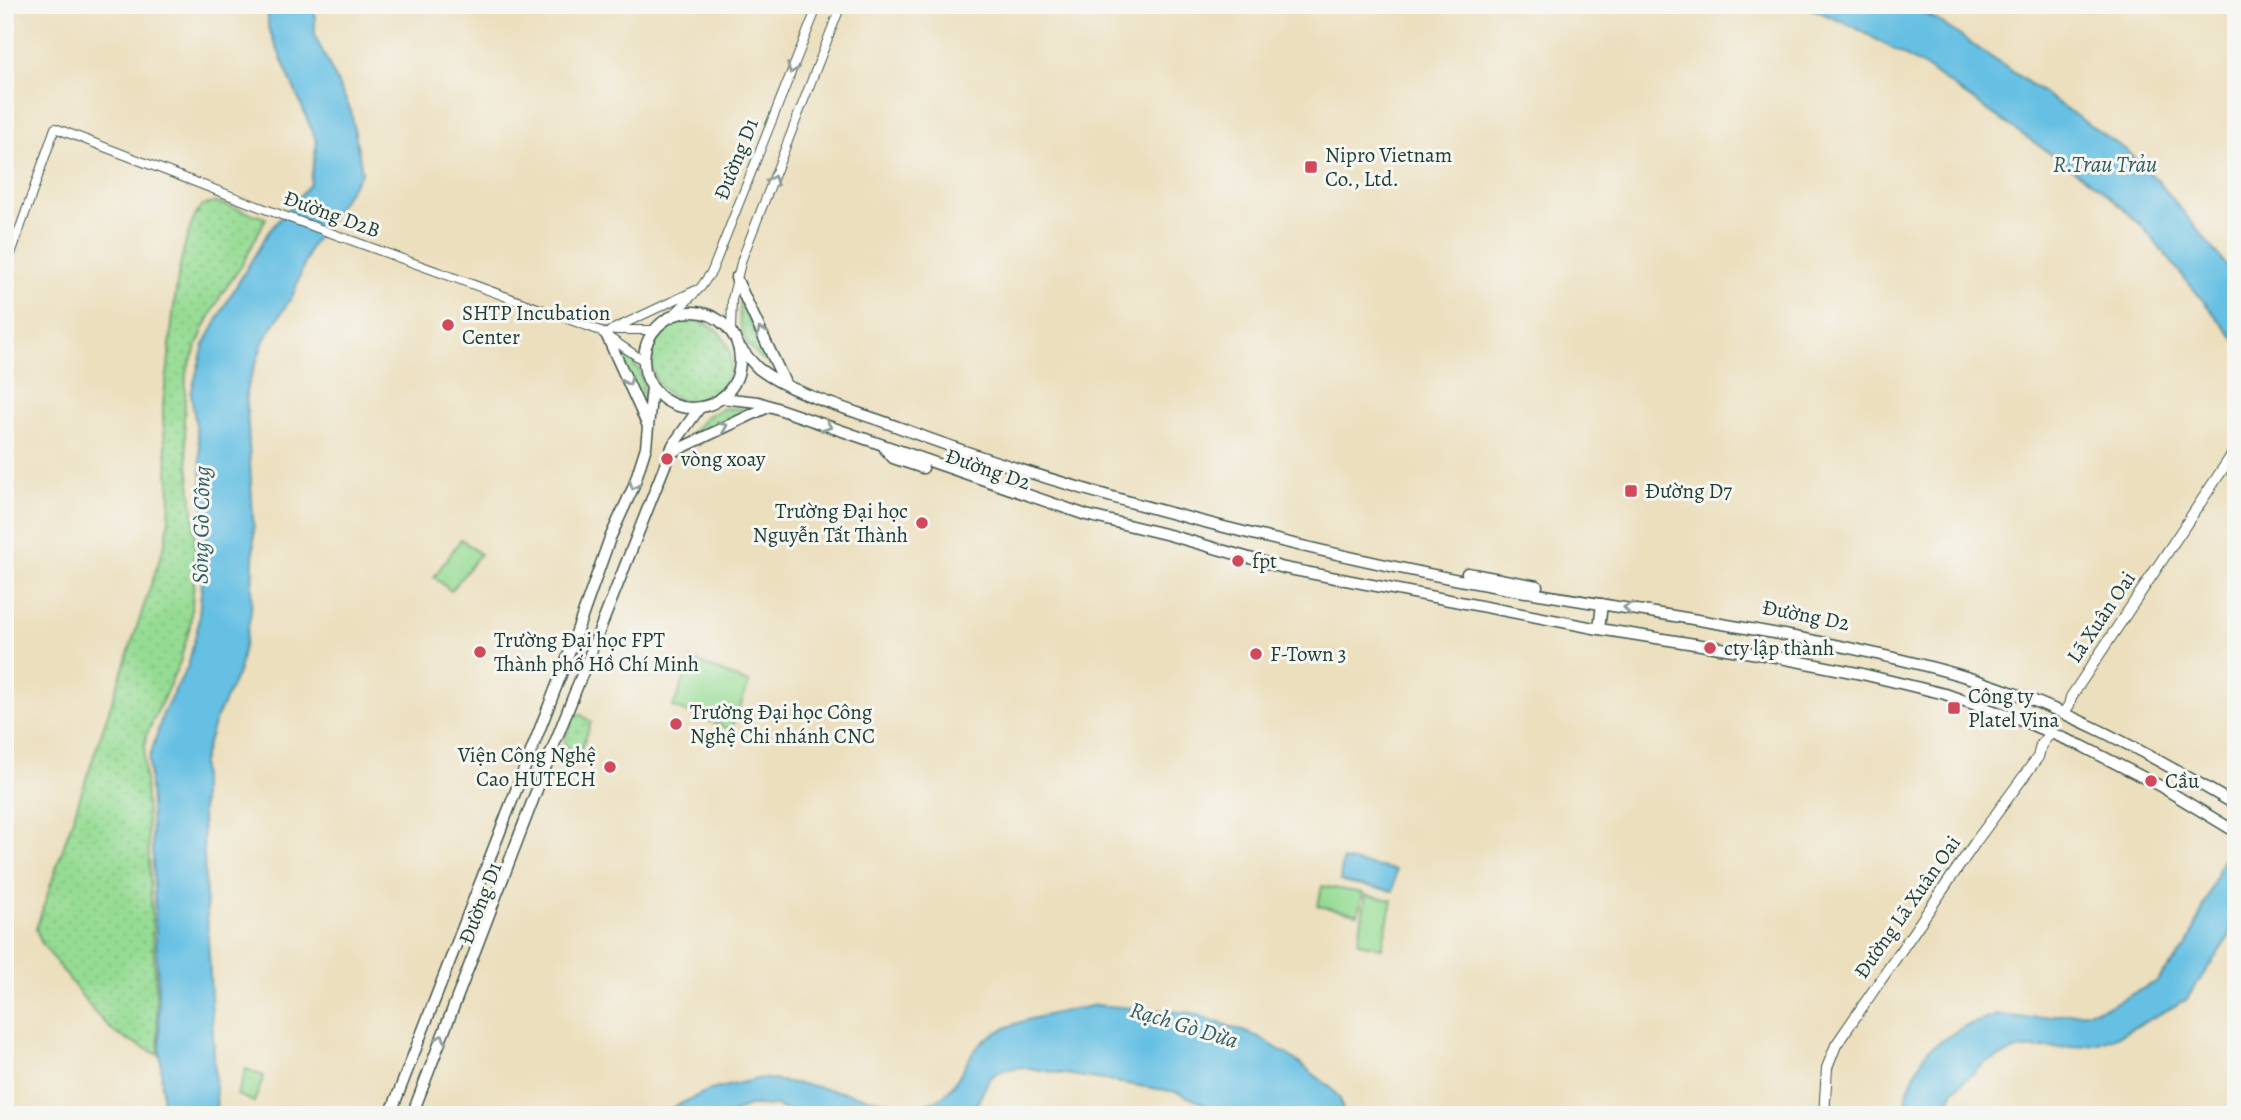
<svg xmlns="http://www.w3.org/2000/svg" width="2241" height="1120" viewBox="0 0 2241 1120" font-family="Alegreya,serif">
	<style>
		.grass { fill: url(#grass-dots); stroke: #5a8c64; stroke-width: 2 }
		.garden { fill: #95db93; stroke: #5a8c64; stroke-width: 2 }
		.water { fill: #66c0e3; stroke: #427e8c; stroke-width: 2 }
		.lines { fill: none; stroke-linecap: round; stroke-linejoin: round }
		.tertiary-casing { stroke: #3e5549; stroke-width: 10 }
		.secondary-casing { stroke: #3e5549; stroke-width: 12 }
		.primary-casing { stroke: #3e5549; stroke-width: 13 }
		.tertiary { stroke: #fff; stroke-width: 8 }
		.secondary { stroke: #fff; stroke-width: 10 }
		.primary { stroke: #fff; stroke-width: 10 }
		.oneway { stroke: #8f9e9a }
		.poi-dot { fill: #d1495b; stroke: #f6f6f2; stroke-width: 2.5 }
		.labels { text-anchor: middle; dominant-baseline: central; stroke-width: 6; stroke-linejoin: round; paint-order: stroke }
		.poi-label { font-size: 21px; fill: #1f3d34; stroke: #f6f6f2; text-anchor: start }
		.street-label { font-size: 21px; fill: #1f3d34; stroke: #f6f6f2 }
		.water-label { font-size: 23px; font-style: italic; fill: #315e60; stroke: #f6f6f2 }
	</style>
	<defs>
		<pattern id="grass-dots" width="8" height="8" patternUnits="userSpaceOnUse" patternTransform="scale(1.75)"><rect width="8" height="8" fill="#95db93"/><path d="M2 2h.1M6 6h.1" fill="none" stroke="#80bd7f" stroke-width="1.8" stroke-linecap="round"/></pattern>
	</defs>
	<rect width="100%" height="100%" fill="#f6f6f2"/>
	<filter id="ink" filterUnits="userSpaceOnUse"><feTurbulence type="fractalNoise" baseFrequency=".0143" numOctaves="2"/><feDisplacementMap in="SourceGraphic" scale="14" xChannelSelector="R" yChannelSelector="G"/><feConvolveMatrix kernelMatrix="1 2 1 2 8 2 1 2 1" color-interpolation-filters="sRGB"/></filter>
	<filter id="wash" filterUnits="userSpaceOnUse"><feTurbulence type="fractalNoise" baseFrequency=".00686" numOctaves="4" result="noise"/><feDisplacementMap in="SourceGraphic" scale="28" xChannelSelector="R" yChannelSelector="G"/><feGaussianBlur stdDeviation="1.57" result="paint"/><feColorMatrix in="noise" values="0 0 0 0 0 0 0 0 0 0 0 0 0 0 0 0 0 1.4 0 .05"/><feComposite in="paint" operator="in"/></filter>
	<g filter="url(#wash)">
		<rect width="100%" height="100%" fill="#ecdfbe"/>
		<path class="grass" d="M216 202 266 218 242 265 221 295 204 328 186 373 184 422 195 532V569L190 626 180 662 146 736 144 759 159 1055 116 1034 95 1013 41 942 36 929 165 543C176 495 165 463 163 416 162 400 166 383 168 368 172 323 177 242 201 206Z
			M740 299 768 363C743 348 737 327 740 299Z
			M651 361a40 40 0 1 1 80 0a40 40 0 1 1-80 0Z
			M614 344C638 359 647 378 643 407Z
			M725 408 753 409 687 438 708 415Z
			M580 714 591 722 581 750 578 752 568 748 564 742 573 717Z"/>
		<path class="garden" d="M461 539 480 554 451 591 434 577Z
			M692 660 749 683 731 730 673 707Z
			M1322 886 1363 893 1358 914 1318 906Z
			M1366 895 1392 900 1382 948 1358 943Z
			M246 1069 264 1076 254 1102 237 1095Z"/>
		<path class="water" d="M268 5H315V36L351 111 362 172 311 246 293 295 264 340 246 391 254 536 251 612 239 671 214 723 202 762V817L217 1115H163L149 760 164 711 188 666 198 626 206 541 200 451 191 394 204 345 228 300 269 231 310 184 317 142 268 27Z
			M1803 5H1912L1943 24 2126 150 2159 182 2236 277V341L2142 226 2100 188 1925 67 1854 27Z
			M2236 841V910L2229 937 2186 1000 2120 1035 2098 1043 2074 1047 2020 1049 1984 1063 1954 1090 1943 1115H1891L1905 1107 1907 1092 1919 1065 1929 1049 1965 1026 1997 1015 2029 1018 2086 1012 2109 1006 2156 982 2188 945 2227 849Z
			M1343 860 1396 870 1393 891 1340 881Z
			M1096 1005 1192 1013 1259 1037 1294 1059 1330 1087 1340 1099 1344 1115H1228L1177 1092 1022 1067C977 1071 992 1088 969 1115H799L775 1106H748L728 1115H657L707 1091 761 1078 813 1086 906 1106C965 1107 954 1058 992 1035 1022 1017 1063 1012 1096 1005Z"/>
	</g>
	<g filter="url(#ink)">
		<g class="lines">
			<defs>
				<path id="tertiary" d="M5 271 55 128 265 209 598 330 644 361
					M672 316 701 287 712 271 818 5
					M611 330 696 290
					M615 330H654
					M731 330 732 299 742 259 841 5"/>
				<path id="secondary" d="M2063 714 2069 705 2071 697 2236 449
					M1824 1115 1827 1068 1836 1045 1977 840 2038 757 2041 745 2050 733"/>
				<path id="primary" d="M736 278 786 385
					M644 360a48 48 0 1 1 96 0a48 48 0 1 1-96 0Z
					M606 334 648 426
					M738 345C745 353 751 362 759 369 793 395 856 411 898 427 1004 468 1114 499 1224 527 1316 550 1410 572 1503 588 1654 614 1808 633 1956 674 2055 702 2148 753 2236 805
					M721 398 758 402 770 406 1086 515 1169 535 1284 568 1599 629 1771 656 1862 674 1945 694 2025 722 2082 746 2160 786 2236 832
					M885 449 893 458 923 468
					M677 450 770 406
					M1467 573 1537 586
					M1599 629 1602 604
					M390 1115 567 659 610 538 633 488 646 447 652 387
					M412 1115 554 745 673 445 700 407"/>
			</defs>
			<use href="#tertiary" class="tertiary-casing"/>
			<use href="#secondary" class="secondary-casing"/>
			<use href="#primary" class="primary-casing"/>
			<use href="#tertiary" class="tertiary"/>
			<use href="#secondary" class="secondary"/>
			<use href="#primary" class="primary"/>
		</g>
		<defs><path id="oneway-chevron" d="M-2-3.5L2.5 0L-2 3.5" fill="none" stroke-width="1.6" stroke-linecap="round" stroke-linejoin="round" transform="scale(1.75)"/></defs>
		<g class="oneway">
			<use href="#oneway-chevron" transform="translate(792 69) rotate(112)"/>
			<use href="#oneway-chevron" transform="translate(773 180) rotate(-69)"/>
			<use href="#oneway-chevron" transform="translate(761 332) rotate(-115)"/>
			<use href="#oneway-chevron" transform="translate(628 381) rotate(66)"/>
			<use href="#oneway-chevron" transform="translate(827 426) rotate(20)"/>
			<use href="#oneway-chevron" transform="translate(723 427) rotate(-24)"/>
			<use href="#oneway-chevron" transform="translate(634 485) rotate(110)"/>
			<use href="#oneway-chevron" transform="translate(1628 608) rotate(-171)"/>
			<use href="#oneway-chevron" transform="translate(441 1039) rotate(-69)"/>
		</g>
	</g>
	<g class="poi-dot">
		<rect x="1304" y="160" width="14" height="14" rx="3.5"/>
		<circle cx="448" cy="325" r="7"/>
		<circle cx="667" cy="459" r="7"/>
		<rect x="1624" y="484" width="14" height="14" rx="3.5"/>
		<circle cx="922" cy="523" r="7"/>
		<circle cx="1238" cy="561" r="7"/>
		<circle cx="1710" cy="648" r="7"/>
		<circle cx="480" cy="652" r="7"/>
		<circle cx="1256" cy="654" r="7"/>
		<rect x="1947" y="701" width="14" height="14" rx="3.5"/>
		<circle cx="676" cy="724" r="7"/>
		<circle cx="610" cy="767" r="7"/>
		<circle cx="2151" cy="781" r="7"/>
	</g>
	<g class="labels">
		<g class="poi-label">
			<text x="1325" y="155">Nipro Vietnam<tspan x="1325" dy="24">Co., Ltd.</tspan></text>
			<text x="462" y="313">SHTP Incubation<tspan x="462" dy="24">Center</tspan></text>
			<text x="681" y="459">vòng xoay</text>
			<text x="1645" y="491">Đường D7</text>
			<text x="908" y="511" text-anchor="end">Trường Đại học<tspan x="908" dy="24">Nguyễn Tất Thành</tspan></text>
			<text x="1252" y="561">fpt</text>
			<text x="494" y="640">Trường Đại học FPT<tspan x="494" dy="24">Thành phố Hồ Chí Minh</tspan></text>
			<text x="1724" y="648">cty lập thành</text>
			<text x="1270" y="654">F-Town 3</text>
			<text x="1968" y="696">Công ty<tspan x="1968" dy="24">Platel Vina</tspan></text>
			<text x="690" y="712">Trường Đại học Công<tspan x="690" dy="24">Nghệ Chi nhánh CNC</tspan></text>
			<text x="596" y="755" text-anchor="end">Viện Công Nghệ<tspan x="596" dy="24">Cao HUTECH</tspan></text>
			<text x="2165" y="781">Cầu</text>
		</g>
		<g class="street-label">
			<text transform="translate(736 159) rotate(-68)">Đường D1</text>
			<text transform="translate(332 214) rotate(20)">Đường D2B</text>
			<text transform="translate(988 469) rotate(19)">Đường D2</text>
			<text transform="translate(1806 615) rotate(11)">Đường D2</text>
			<text transform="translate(2101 617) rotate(-56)">Lã Xuân Oai</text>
			<text transform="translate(480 903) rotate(-69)">Đường D1</text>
			<text transform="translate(1907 907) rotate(-55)">Đường Lã Xuân Oai</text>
		</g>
		<g class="water-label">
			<text x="2105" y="164">R.Trau Trảu</text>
			<text transform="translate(201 525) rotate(-89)">Sông Gò Công</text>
			<text transform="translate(1184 1025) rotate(17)">Rạch Gò Dừa</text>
		</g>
	</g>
	<rect width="2241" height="1120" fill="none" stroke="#f6f6f2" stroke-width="28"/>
</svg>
